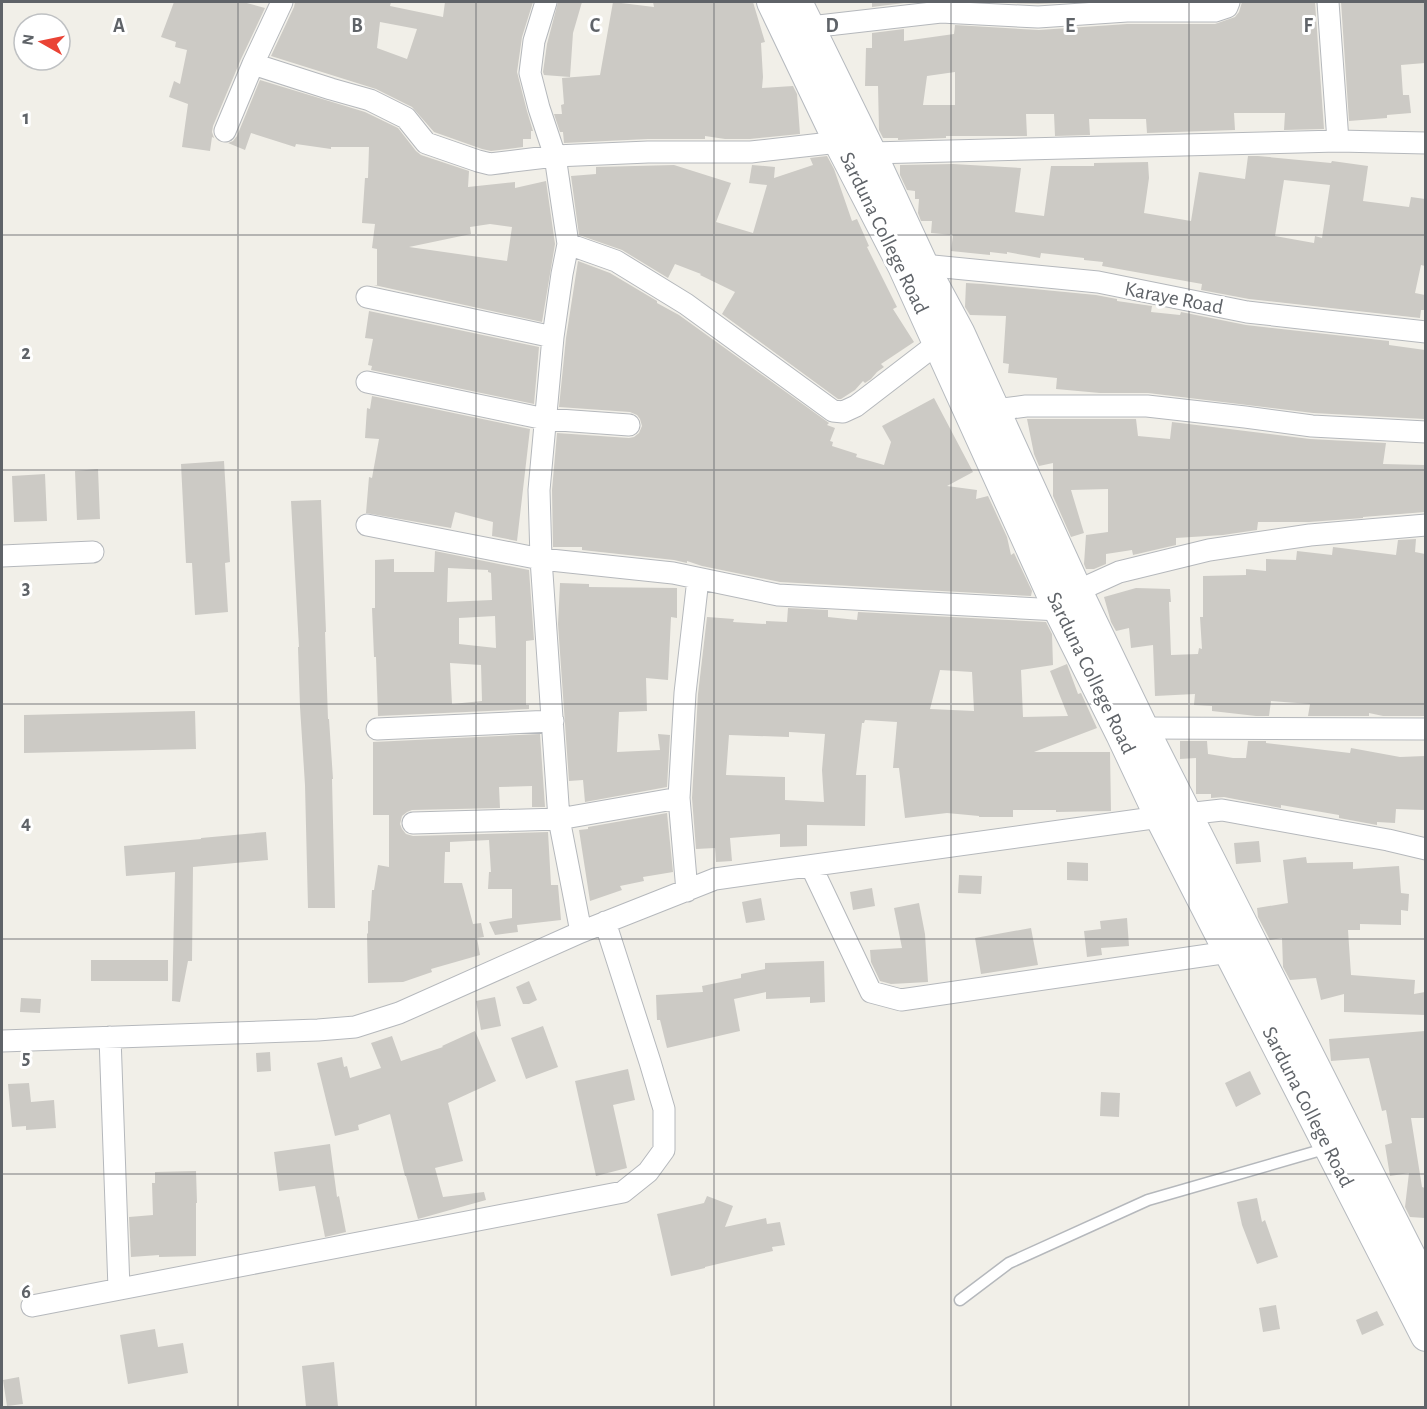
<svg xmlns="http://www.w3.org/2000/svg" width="1427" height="1409" viewBox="0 0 1427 1409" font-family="'Alegreya Sans',sans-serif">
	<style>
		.building { fill: #cccac5; fill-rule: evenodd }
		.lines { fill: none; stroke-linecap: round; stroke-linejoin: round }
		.lane-casing { stroke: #b5b8bc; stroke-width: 13 }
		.street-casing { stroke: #b5b8bc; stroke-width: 23 }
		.secondary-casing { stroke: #b6babf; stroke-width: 32 }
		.lane { stroke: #fff; stroke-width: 10 }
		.street { stroke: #fff; stroke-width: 21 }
		.secondary { stroke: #fff; stroke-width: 30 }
		.grid { fill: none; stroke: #5f6368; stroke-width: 1.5; stroke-opacity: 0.55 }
		.labels { text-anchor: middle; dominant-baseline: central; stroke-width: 6; stroke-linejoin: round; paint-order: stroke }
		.street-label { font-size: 21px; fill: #5f6368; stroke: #fff }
		.grid-label { font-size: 20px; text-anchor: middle; font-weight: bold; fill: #5f6368; stroke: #fff; stroke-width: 6; stroke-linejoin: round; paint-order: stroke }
	</style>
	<rect width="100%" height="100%" fill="#f1efe8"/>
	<path class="building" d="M174 2H243L265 8 241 59 213 126 212 132 214 138 212 137 210 151 182 147 188 104 169 97 174 81 180 84 187 50 175 47 176 42 161 37Z
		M295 2H391L390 6 443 17 445 2H533L522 37 517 72 527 111 533 131H531V139H523V147L491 151 482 149 434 132 412 107 376 89 271 56 294 7ZM380 22 417 29 407 59 377 48Z
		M558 2H582L573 33 570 77 544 75 543 72 547 44Z
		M613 2 654 7 653 2H753L765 42 761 43 763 77 762 88 793 86 797 94 800 134 750 139H725L705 136V139H648L564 143 563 132H560L554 114H562L561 105 564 104 562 78 600 75Z
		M872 2H904V3L872 7Z
		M985 2H1078L1038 4Z
		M1242 2H1315L1324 129 1284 130 1285 113H1234L1235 130 1147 133 1146 119H1089L1090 135 1055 136 1054 114H1026L1027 136H946V138L898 140V138H883L879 130 878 86H865L866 48H872V33L904 29V41L954 34 955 25 1039 30 1127 24H1215L1235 17 1239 12ZM955 72V105H923L927 76Z
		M1341 2H1425V63L1401 65 1403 95H1409L1411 113 1387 115V118L1349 121Z
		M260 80 365 112 398 128 416 151 421 155 469 171 468 187 515 182V188L546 181 555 244 542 322 374 285H377V249L372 248 375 224 362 223 365 178H368L369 147H331V149L296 144 295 147 251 133 245 150 228 143 233 141 237 136ZM490 224 512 227 507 261 409 247 471 234 470 227Z
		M827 156 834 169 852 221 857 219 869 246 867 247 897 307 893 309 914 342 881 364 884 367 877 372 871 379 865 383 863 381 855 390 841 399H838L722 314 735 292 700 275 701 274 675 264 668 278 622 250 579 235 571 176 596 174V167L674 165 731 183 716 222 753 233 767 185 749 183 752 165 775 167 774 178 813 165 810 158Z
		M1248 156H1258L1331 163 1332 161 1368 166 1363 201 1409 207 1411 197 1425 199V266L1421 265 1415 293 1425 295V310H1421L1420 318 1249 299 1201 290 1202 284 1102 266 1103 262 1084 260V258L1041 253 1040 258 1007 252V254L990 252V255L951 251 953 235 931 233 932 221H921L918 213 919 199H915V191L907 190 900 175V165L953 164 1021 168 1015 212 1044 216 1051 166H1094V163L1148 162 1149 178 1144 213 1191 221 1199 172 1245 179ZM1284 180 1330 185 1322 238 1315 236 1314 243 1275 236Z
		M578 261 610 273 657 301V303L679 315 829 423 827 425 835 428 830 441 833 442 832 446 857 454 856 457 884 465 891 442 882 426 934 398 973 472 947 486 977 490 976 499 988 496 1007 537 1011 555 1014 553 1032 591 1031 596 780 582 702 566 687 561V563L674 560 582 550V547H553L552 490 557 433 629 438 634 437 639 433 642 426 640 419 637 415 630 412 559 407 566 338Z
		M966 283 983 284 1096 295 1117 299V301L1152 306 1151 312 1180 315 1181 312 1246 325 1389 341V345L1425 350V419L1313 413 1148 393H1100L1056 389 1057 378 1008 373 1009 364 1003 363 1006 316 970 315 965 307Z
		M369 311 539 347 534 404 371 370 372 366 368 365 373 339 365 338Z
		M372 396 530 429 517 541 492 536 493 522 455 512 451 528 366 513 369 477 372 478 379 439 365 438 367 408 370 409Z
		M1027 419H1136L1138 436 1170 439 1172 422 1310 439 1386 443 1383 464 1425 465V512L1363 517V518L1309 522H1258L1257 530 1223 535 1176 538V545L1133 555 1132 550 1106 554V564L1094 569H1086L1084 564 1086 535 1108 532V489L1071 490 1084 533 1071 537 1053 496V463L1039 466 1034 454Z
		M224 461 230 562 225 563 228 612 195 615 192 563H186L181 464Z
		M98 469 100 519 77 520 75 471Z
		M45 474 47 521 14 522 12 476Z
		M321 500 326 632H325L328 719H329L333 779H332L335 908H308L305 785 300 707 298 647H299L291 501Z
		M1416 539 1415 552 1425 554V716H1383L1369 713V716H1308L1310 704 1271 701 1269 716H1256L1212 711V706L1194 705 1195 694 1155 696 1153 645 1131 648 1129 628 1116 631 1111 622 1104 597 1136 588 1170 589 1171 602H1169L1171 655 1198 654 1199 648 1202 649 1200 617H1203V576L1246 575V569L1266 571V559L1296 560 1297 551 1332 555 1333 547 1396 555 1398 540Z
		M435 551 529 570 534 640 526 641V705H529V709L378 716 376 657H374L372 608H375V560L394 559V572H434ZM448 568 488 570V572L491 573 492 600 447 602ZM495 616 496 648 459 644V618ZM450 663 481 665 482 701 452 704Z
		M560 583 589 584V587L677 588V618L671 617 668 680 646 678 647 711 619 712 617 752 660 750 658 734 670 735 667 787 585 802 583 780 569 781 558 624Z
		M788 608 828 610V617L857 620 858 612 1046 622 1052 634 1053 665 1021 670 1023 717 1068 716 1050 671 1067 664 1078 694 1081 693 1097 728 1034 752H1110L1111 811 1056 812V810H1013V817H979V816L947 813 905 818 899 768H893L897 722 865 720 864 723H862L856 775H866L865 826 807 825V846L780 847V834L730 838 732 861 716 862 715 848 696 849 692 798 698 694 707 617 734 619 733 622 766 624V621L787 622ZM940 670 972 672 974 711 930 709ZM789 732 825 734 822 770 824 802 785 800V777L726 775 729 735 789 737Z
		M195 711 196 749 24 753V715Z
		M540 734 545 807H532V786L499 787 500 808 412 810 407 812 402 816 400 824 402 829 406 834 413 836 548 832 551 885H558L561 920 517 925 518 932 495 935 489 922 512 918V889H488L489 872H491L489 840 450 842V852H445L444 883H462L473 924 481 923 484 937 477 938 480 955 431 969 432 972 403 982 368 983 367 934 368 933V921H370L372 890H374L378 865 389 867V815H373V742Z
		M1180 741H1207L1208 754 1233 758H1246L1248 741H1266V743L1350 753 1351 748 1400 757 1425 756V810L1396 809 1395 823 1377 822V825L1339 818V815L1281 805V808L1224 797 1211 798V794H1196V758L1180 759Z
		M667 813 673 872 643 877 644 881 620 886 622 890 590 901 579 830 588 829V827Z
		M266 832 268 860 193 867 192 961H188L180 1002 172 1001 175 872 126 876 124 846 201 839V838Z
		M1259 841 1261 862 1236 864 1234 843Z
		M1306 857 1307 863 1353 862V869L1399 866 1401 893 1409 894 1408 911 1401 910V925L1360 924V930H1348L1351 975 1415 980 1414 994 1425 992V1015L1344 1012V994L1321 1000 1316 978 1290 980 1283 967 1282 938 1270 940 1258 917 1257 908 1288 903 1283 860Z
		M1067 862 1088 863V881L1067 880Z
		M959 875 982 876 981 894 958 893Z
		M872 888 875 906 853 910 850 892Z
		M761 898 765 920 746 923 742 902Z
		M919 903 925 934 928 982 891 984 880 981 871 962 870 950 902 948 894 908Z
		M1127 918 1129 946 1101 948 1102 955 1087 957 1084 931 1101 929 1100 921Z
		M1031 928 1038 965 981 974 975 938Z
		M91 960H168V981H91Z
		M824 961 825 1002 810 1003V997L766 999V992L734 999 740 1031 667 1048 660 1020H657L656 995 703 992 702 986 741 978V974L765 969V963Z
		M529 981 537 1000 529 1004H523L516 987Z
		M495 997 501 1026 481 1030 476 1001Z
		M21 998 41 999 40 1013 20 1012Z
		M543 1026 558 1067 526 1079 511 1038Z
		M475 1031 496 1081 448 1103 463 1161 435 1168 443 1197 484 1192 486 1200 418 1219 406 1176H405L390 1114 358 1125 359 1130 335 1136 317 1063 342 1057 344 1067 347 1066 350 1078 381 1068 371 1043 392 1036 401 1061 443 1047 442 1046Z
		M1425 1031V1118H1411L1422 1187 1425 1188V1218L1410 1217 1405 1207 1409 1173 1390 1176 1385 1145 1392 1143 1386 1110 1382 1111 1369 1058 1331 1061 1329 1039Z
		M270 1052 271 1071 257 1072 256 1053Z
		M628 1069 635 1100 613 1105 627 1168 596 1176 575 1081Z
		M1250 1071 1261 1094 1236 1107 1225 1083Z
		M29 1083 31 1102 54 1100 56 1128 26 1130V1126L12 1127 8 1084Z
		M1101 1092 1120 1093 1119 1117 1100 1116Z
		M330 1144 337 1197 339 1196 346 1232 325 1237 315 1186 279 1191 274 1152Z
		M196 1171 197 1203H196V1256L159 1257V1255L131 1257 129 1217 153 1215 152 1183H155V1172Z
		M707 1196 733 1206 725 1227 766 1218 767 1224 780 1222 785 1245 772 1247 773 1251 705 1267V1268L671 1276 657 1214 704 1203Z
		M1257 1198 1262 1222 1265 1220 1278 1257 1257 1264 1242 1225 1237 1202Z
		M1276 1305 1280 1329 1263 1332 1259 1308Z
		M1377 1311 1384 1325 1362 1335 1356 1320Z
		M155 1329 158 1347 183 1343 188 1373 128 1384 120 1335Z
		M334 1362 338 1407H306L302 1366Z
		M19 1377 23 1404 7 1406 3 1380Z"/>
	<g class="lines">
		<defs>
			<path id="lane" d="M960 1300 1009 1263 1148 1200 1328 1148"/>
			<path id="street" d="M546 2 534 41 530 73 539 108 555 156 568 244 562 274 553 337 539 490 541 559 559 819 581 932
				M1328 2 1338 141
				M810 27 941 12 1038 17 1127 11H1215L1227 7 1229 2
				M253 64 331 89 370 100 406 118 426 143 478 161 490 164 555 156 648 152H751L839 142
				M225 131 253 64 282 2
				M871 153 1338 141 1426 143
				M568 244 616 261 686 304 833 411 843 412 856 406 938 343
				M912 265H923L1098 282 1247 312 1426 332
				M367 297 553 337
				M367 382 545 419 629 425
				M995 410 1026 406H1147L1245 417 1312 426 1426 432
				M367 525 541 559 673 573 778 595 1059 610
				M2 556 93 552
				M1077 591 1119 572 1209 550 1310 535 1426 525
				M1143 728 1426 729
				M377 729 553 721
				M1186 814 1222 810 1388 840 1426 849
				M413 823 559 819 679 798
				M811 866 871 992 901 1000 1229 952
				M687 891 679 798 685 693 698 579
				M110 1037 119 1289
				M2 1041 318 1030 355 1027 399 1013 581 932 715 879 1160 817
				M32 1306 623 1192 648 1172 664 1150V1109L650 1062 605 922"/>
			<path id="secondary" d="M772 2 839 142 903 266 1059 610 1121 734 1160 817 1426 1336
				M797 2 871 153 923 265 959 332 1077 591 1143 728 1426 1287"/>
		</defs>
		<use href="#lane" class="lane-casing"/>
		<use href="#street" class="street-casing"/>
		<use href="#secondary" class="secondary-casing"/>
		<use href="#lane" class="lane"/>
		<use href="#street" class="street"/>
		<use href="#secondary" class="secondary"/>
	</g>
	<path class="grid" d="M238 2V1408M476 2V1408M714 2V1408M951 2V1408M1189 2V1408M2 235H1426M2 470H1426M2 704H1426M2 939H1426M2 1174H1426"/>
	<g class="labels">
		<g class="street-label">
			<text transform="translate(884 233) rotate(64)">Sarduna College Road</text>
			<text transform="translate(1174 298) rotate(11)">Karaye Road</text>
			<text transform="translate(1091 673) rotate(64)">Sarduna College Road</text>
			<text transform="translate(1308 1107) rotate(63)">Sarduna College Road</text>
		</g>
	</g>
	<g class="grid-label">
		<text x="119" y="32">A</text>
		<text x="357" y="32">B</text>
		<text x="595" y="32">C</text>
		<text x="832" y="32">D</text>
		<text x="1070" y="32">E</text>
		<text x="1308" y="32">F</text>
		<text x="26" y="124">1</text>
		<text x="26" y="359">2</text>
		<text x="26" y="594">3</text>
		<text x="26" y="829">4</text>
		<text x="26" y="1064">5</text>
		<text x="26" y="1298">6</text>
	</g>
	<rect width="1427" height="1409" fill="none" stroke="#5f6368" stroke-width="6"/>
	<g transform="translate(42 42) rotate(279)"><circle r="28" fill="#ffffff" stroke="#bfc1c3" stroke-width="1.5"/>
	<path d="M0-4.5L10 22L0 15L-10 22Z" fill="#ea4335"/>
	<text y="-9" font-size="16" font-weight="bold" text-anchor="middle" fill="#5f6368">N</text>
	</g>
</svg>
